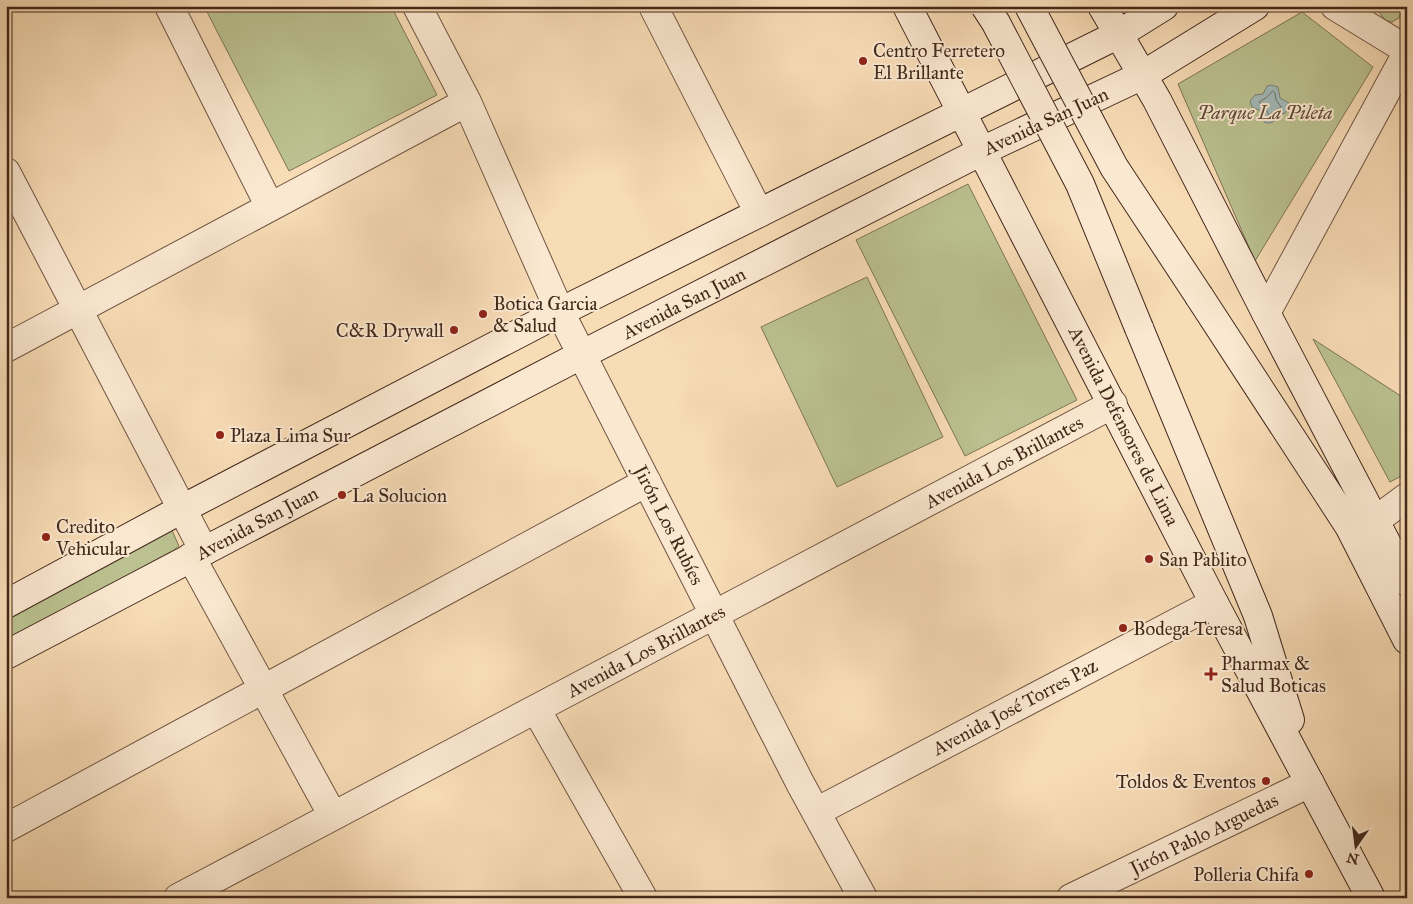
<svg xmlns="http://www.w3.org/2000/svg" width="1413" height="904" viewBox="0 0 1413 904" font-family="'IM FELL Great Primer',serif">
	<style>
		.green { fill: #bbc190; stroke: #7e7456 }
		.water { fill: #a2b9b8; stroke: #7c7f79 }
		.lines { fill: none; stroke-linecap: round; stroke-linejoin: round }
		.shore { stroke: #72706a; stroke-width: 1 }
		.minor-casing { stroke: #705542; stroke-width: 30 }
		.secondary-casing { stroke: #42281b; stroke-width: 30 }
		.minor { stroke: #fae8d0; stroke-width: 28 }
		.secondary { stroke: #fae8d0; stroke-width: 28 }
		.secondary-bridge-casing { stroke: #42281b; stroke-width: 30; stroke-linecap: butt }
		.secondary-bridge { stroke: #fae8d0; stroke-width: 28 }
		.poi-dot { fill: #8f2418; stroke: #fae8d0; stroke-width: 2 }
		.labels { text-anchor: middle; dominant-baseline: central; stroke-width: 4; stroke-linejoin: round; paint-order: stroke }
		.poi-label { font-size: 19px; fill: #42281b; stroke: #fae8d0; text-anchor: start }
		.park-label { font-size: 19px; font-style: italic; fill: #604e38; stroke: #fae8d0 }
		.street-label { font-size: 19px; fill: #42281b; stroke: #fae8d0 }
	</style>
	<rect width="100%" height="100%" fill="#f8dcb6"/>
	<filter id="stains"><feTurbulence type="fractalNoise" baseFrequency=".004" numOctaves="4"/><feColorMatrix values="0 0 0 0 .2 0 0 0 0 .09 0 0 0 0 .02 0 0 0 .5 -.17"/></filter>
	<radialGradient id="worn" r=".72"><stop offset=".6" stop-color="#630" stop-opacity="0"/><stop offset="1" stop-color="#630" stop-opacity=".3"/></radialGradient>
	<path class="green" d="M204 6H391L437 95 289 171Z
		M1374 6H1405L1399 18 1392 22 1386 21Z
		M1302 12 1373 67 1255 261 1178 84Z
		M968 184 1077 400 965 456 856 240Z
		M867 277 943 437 837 487 761 327Z
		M1313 339 1407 400V473L1390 482Z
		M170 526 179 546 174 550 6 641V614Z"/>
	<path class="water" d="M1271 85 1278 87 1280 98 1289 103V108L1285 113 1276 116 1273 122C1262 126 1262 118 1261 111L1252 107 1250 101 1255 95 1263 94 1267 86Z"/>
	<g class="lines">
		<path class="shore" d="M1273 91 1275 93 1276 100 1281 107 1269 115 1265 107 1259 102 1267 97Z"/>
		<defs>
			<path id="minor" d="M169 6 270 207
				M417 6 467 102 560 312 800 783 863 898
				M653 6 759 213
				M1335 6 1407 50
				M6 172 204 551
				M1266 313 1407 53
				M6 348 467 102
				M1376 520 1407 497
				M191 557 333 816
				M536 709 643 898
				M816 812 1214 603
				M6 828 647 482
				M178 898 1113 404
				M1071 898 1310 783"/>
			<path id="secondary" d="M907 6 1214 603 1371 898
				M1102 6 1157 100 1266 313 1407 582
				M1199 296 1349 526 1407 640
				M1139 328 1258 616 1290 720
				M6 604 182 509 560 312 1119 34 1164 6
				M6 655 204 551 581 355 982 151 1143 75 1255 6"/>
		</defs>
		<use href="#minor" class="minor-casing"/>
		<use href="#secondary" class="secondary-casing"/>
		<use href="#minor" class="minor"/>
		<use href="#secondary" class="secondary"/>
		<defs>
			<path id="secondary-bridge" d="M985 6 996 23 1080 184 1139 328
				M1029 6 1114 167 1199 296"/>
		</defs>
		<use href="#secondary-bridge" class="secondary-bridge-casing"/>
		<use href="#secondary-bridge" class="secondary-bridge"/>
	</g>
	<g class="poi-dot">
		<circle cx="863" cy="61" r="5"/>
		<circle cx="483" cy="314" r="5"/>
		<circle cx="454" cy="330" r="5"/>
		<circle cx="220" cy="435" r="5"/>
		<circle cx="342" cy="495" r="5"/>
		<circle cx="46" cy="537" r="5"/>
		<circle cx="1149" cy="559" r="5"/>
		<circle cx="1123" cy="628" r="5"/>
		<path d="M1208.5 666.5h5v5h5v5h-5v5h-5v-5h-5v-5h5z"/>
		<circle cx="1266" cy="781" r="5"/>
		<circle cx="1309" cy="874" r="5"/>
	</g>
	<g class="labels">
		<g class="poi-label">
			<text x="873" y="50">Centro Ferretero<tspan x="873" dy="22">El Brillante</tspan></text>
			<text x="493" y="303">Botica Garcia<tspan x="493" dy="22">&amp; Salud</tspan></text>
			<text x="444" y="330" text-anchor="end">C&amp;R Drywall</text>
			<text x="230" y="435">Plaza Lima Sur</text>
			<text x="352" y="495">La Solucion</text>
			<text x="56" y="526">Credito<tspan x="56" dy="22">Vehicular</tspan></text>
			<text x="1159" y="559">San Pablito</text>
			<text x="1133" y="628">Bodega Teresa</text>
			<text x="1221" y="663">Pharmax &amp;<tspan x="1221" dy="22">Salud Boticas</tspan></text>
			<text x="1256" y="781" text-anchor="end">Toldos &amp; Eventos</text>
			<text x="1299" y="874" text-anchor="end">Polleria Chifa</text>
		</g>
		<g class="park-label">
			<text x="1265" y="112">Parque La Pileta</text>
		</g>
		<g class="street-label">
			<text transform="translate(1046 121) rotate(-25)">Avenida San Juan</text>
			<text transform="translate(684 303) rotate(-27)">Avenida San Juan</text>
			<text transform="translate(1124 426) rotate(63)">Avenida Defensores de Lima</text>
			<text transform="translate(1004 462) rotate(-28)">Avenida Los Brillantes</text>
			<text transform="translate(257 523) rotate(-28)">Avenida San Juan</text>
			<text transform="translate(669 525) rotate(63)">Jirón Los Rubíes</text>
			<text transform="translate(646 651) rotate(-28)">Avenida Los Brillantes</text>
			<text transform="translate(1015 707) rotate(-28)">Avenida José Torres Paz</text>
			<text transform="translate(1204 834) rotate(-26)">Jirón Pablo Arguedas</text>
		</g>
	</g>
	<rect width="1413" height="904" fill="none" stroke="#f8dcb6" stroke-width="25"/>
	<rect x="8" y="8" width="1398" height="889" fill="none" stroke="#42281b" stroke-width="2.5"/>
	<rect x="12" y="12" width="1388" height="879" fill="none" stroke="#42281b"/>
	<g transform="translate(1356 846) rotate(194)" stroke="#fae8d0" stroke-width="4" paint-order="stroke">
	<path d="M0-4L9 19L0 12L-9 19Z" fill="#42281b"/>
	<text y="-8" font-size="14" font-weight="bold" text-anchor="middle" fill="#42281b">N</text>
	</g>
	<rect width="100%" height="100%" filter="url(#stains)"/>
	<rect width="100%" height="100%" fill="url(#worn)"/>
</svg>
